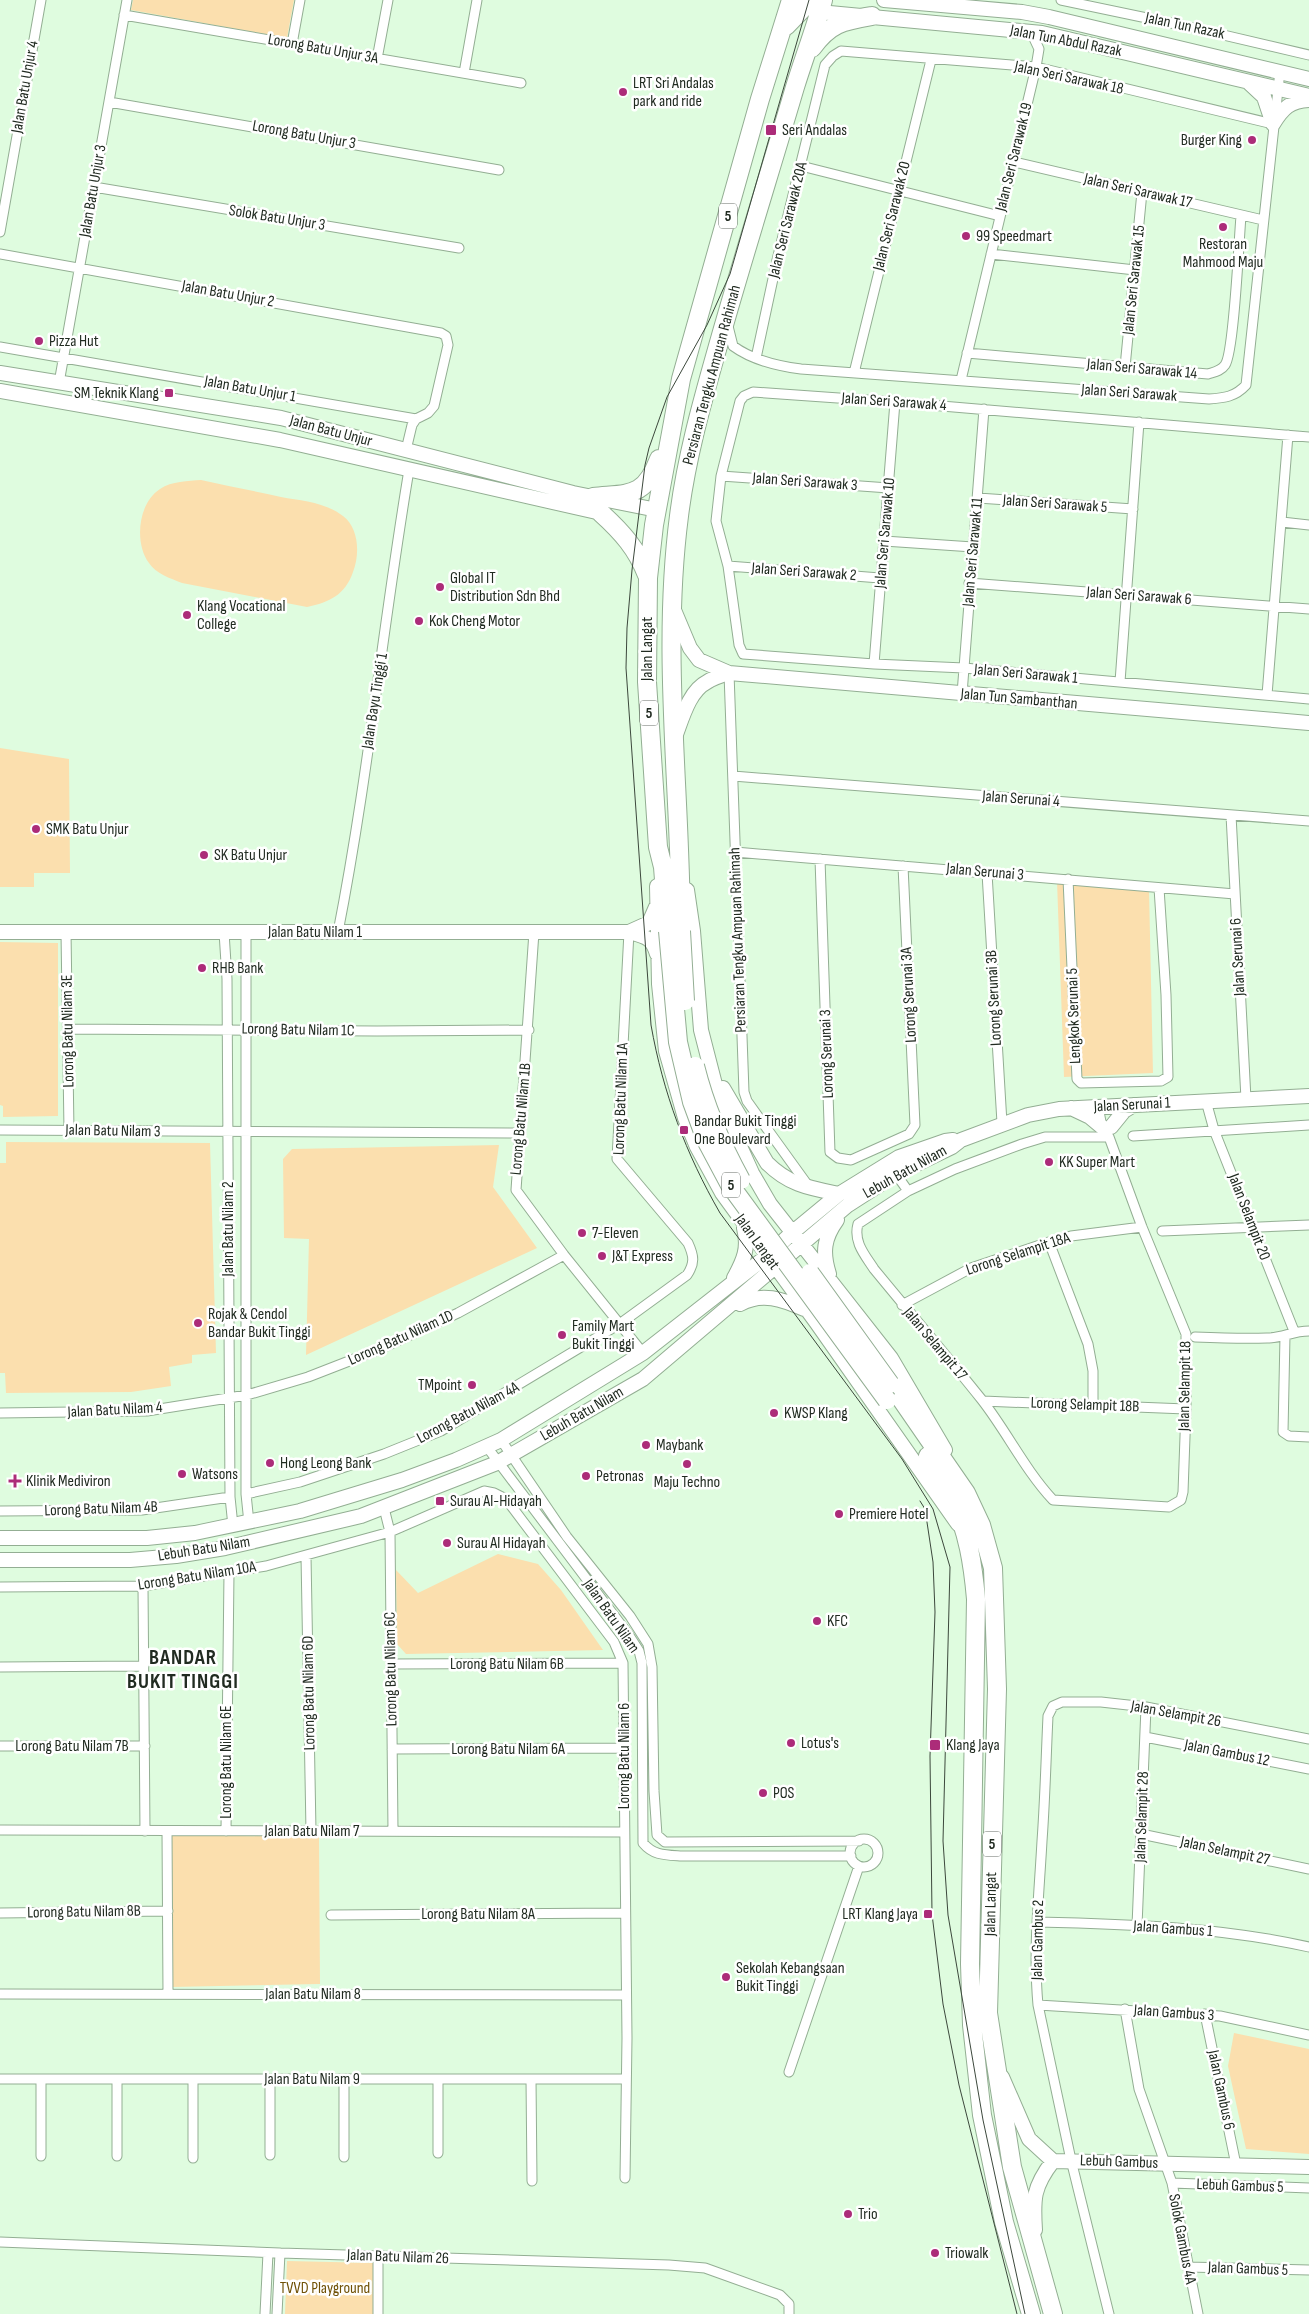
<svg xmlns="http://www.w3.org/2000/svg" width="1309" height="2314" viewBox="0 0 1309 2314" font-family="'Sofia Sans Condensed',sans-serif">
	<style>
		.green { fill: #fbdfae }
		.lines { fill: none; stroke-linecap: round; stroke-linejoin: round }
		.street-casing { stroke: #93ae93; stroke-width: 11 }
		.secondary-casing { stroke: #93ae93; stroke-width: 16 }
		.highway-casing { stroke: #93ae93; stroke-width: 20 }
		.street { stroke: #fff; stroke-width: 9 }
		.secondary { stroke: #fff; stroke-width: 14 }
		.highway { stroke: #fff; stroke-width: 18 }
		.tram { stroke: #3c483c; stroke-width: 1 }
		.highway-bridge-casing { stroke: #93ae93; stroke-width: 20; stroke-linecap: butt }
		.highway-bridge { stroke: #fff; stroke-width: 18 }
		.poi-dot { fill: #ac2c79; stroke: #fff; stroke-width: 2 }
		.labels { text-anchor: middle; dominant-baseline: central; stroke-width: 5; stroke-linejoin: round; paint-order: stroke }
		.shield { fill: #fff; stroke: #646b64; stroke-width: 1 }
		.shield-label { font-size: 15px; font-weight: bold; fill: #212b21 }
		.street-label { font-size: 16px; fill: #212b21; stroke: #fff }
		.poi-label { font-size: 16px; fill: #212b21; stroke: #fff; text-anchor: start }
		.park-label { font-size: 16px; fill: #705106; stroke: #fff }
		.district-label { font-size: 21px; font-weight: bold; letter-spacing: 1px; fill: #212b21; stroke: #fff }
	</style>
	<rect width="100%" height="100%" fill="#dffcdf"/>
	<path class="green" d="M133 0H294L287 38 131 10Z
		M201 480C228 486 254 491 281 497 302 501 325 502 343 516 359 528 360 554 353 572 345 595 330 602 307 607L182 583C170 578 156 574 149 563 134 543 138 503 160 489 172 481 188 481 201 480Z
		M0 748 69 759 70 873H34V887H0Z
		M1057 881 1149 890 1153 1073 1064 1077Z
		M0 942 58 943V1116L3 1117V1106L0 1105Z
		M6 1142 210 1143 216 1353 192 1355V1363L169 1367 171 1386 131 1392 6 1393 5 1373H0V1163H6Z
		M499 1145 493 1187 537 1248 306 1355 309 1239 284 1238 283 1159 292 1149Z
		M498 1554 538 1564 561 1590 603 1650 406 1654 397 1644 396 1570 418 1593Z
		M171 1835 319 1837 320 1984 171 1987Z
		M1234 2033 1309 2049V2154L1246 2149 1228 2066Z
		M287 2261 375 2263 373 2314H285Z"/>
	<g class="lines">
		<defs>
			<path id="street" d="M1061 0 1185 26 1309 55
				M124 15 521 83
				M292 44 300 0
				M377 59 388 0
				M464 73 477 0
				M109 102 499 170
				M1014 162 1263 220
				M801 166 1000 216
				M94 187 459 248
				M0 232 41 0
				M0 254 441 333 446 336 448 345 434 406 428 413 416 419 0 347
				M991 254 1135 270
				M728 326 733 346C752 360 777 366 801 369L1209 399C1224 398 1235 397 1246 385L1280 71
				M967 353 1208 374C1214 372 1221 371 1225 365 1234 353 1239 238 1241 216
				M756 358 777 260 825 65 833 56 841 51 1036 67 1273 124
				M1125 367 1142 192
				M854 373 931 60
				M961 380 1036 67 1039 49 1031 32
				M59 383 127 0
				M1309 437 895 402 753 392 744 396 740 401 721 476 716 521 728 566 739 645 743 654 874 664 964 668 1309 699
				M406 450 412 425 416 419
				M721 476 889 488
				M978 498 1133 509
				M1282 522 1309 525
				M884 541 973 547
				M728 566 880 578
				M969 583 1309 609
				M874 664 895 402
				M729 673 744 1092 747 1101 809 1187
				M1120 682 1139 422
				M962 694 984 409
				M1267 695 1288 435
				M733 776 1309 821
				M1231 815 1246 1099
				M735 852 1235 894
				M820 859 830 1152 838 1158 851 1160 909 1134 915 1125 903 866
				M987 873 1002 1123
				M1068 879 1077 1079 1081 1083 1161 1081 1168 1077 1166 995 1159 888
				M66 932 69 1131
				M224 932 227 979 230 1497 233 1526
				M246 932V1494L249 1523
				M338 932C368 779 383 624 409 470
				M534 932 516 1190 564 1255 643 1353
				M68 1029 377 1031 529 1030
				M1206 1101 1214 1130 1294 1331
				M1098 1106 1102 1127 1109 1137 1142 1227 1186 1334V1409L1183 1492 1181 1500 1169 1507 1053 1500C1025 1470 1007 1432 982 1400 947 1356 910 1313 874 1269 865 1255 853 1242 858 1224L908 1191 955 1169 1022 1144 1045 1137H1109
				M0 1130 521 1133
				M1133 1136 1309 1125
				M896 1174 908 1191
				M1162 1231 1309 1225
				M1049 1242 1088 1344 1093 1371V1405
				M902 1305 971 1268 1049 1242 1071 1236 1142 1227
				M1285 1336 1283 1432 1289 1436 1309 1437
				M1195 1337C1219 1338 1243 1339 1267 1338 1283 1338 1292 1331 1309 1331
				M983 1401 1186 1409
				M0 1413 147 1411 247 1395 308 1377 380 1349 458 1313 564 1255
				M501 1440 567 1537 630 1616 648 1644 652 1667 654 1791 657 1835 665 1842 859 1841
				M487 1447 628 1634 639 1651 642 1663 643 1843C653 1855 664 1855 680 1856H851
				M246 1494 300 1482 384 1454 441 1431 621 1323 687 1275C695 1263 694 1256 688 1243L617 1159 629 932
				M384 1508 390 1532 393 1831
				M0 1511 142 1510 230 1497
				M306 1556 311 1831
				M143 1586 145 1831
				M0 1587 143 1586 266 1566 390 1532 484 1491 494 1493 506 1499 614 1642 623 1663 627 2038 625 2178
				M391 1664 623 1663
				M0 1667 144 1666
				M1145 1737 1309 1769
				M0 1746H145
				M392 1749 624 1748
				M0 1830 624 1832
				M167 1831 168 1994
				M226 1831 229 1573
				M1141 1834 1309 1869
				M850 1853a14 14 0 1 1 28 0a14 14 0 1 1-28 0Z
				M0 1913 168 1911
				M331 1915 625 1913
				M1037 1922C1128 1924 1220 1927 1309 1947
				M1137 1926 1146 1707
				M0 1994 626 1995
				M1038 2005 1220 2016 1309 2035
				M1125 2009 1139 2089 1172 2183 1198 2314
				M1205 2014 1236 2165
				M789 2072 859 1866
				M0 2079H625
				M41 2079V2156
				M117 2079V2156
				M193 2079V2158
				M270 2079V2155
				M344 2079V2157
				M438 2079V2153
				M531 2079 532 2181
				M1172 2183 1309 2188
				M0 2242 280 2253 669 2265 705 2268 780 2295 789 2304V2314
				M1187 2267 1309 2270
				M265 2314 268 2253
				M277 2314 280 2253
				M378 2314V2256
				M1109 2314 1071 2160 1038 2005C1033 1950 1039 1896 1042 1841 1045 1800 1046 1758 1048 1716L1053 1706 1062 1702H1101L1146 1707 1309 1739"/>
			<path id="secondary" d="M884 0 1022 12 1049 17 1309 79
				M819 12 1042 33 1309 96
				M1249 83 1264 97 1273 124
				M1273 124C1283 108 1290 101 1309 100
				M0 373 281 418 573 493 657 510
				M0 391 280 440 601 513
				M674 610 690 648 699 660 729 673 1309 723
				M675 737C682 719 689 691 707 682 713 678 722 675 729 673
				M657 886 659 984 666 1051 685 1118 697 1147 722 1193 816 1322 958 1524
				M687 890 693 931 701 1030 719 1100 752 1173 770 1204 891 1358 945 1450
				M0 932H629C646 937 652 937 657 954
				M629 932 649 923 656 907
				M723 1088 767 1163C789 1185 809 1188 839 1194
				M1071 1108 1090 1117 1102 1127
				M1111 1127 1124 1111 1134 1105
				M829 1274C822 1252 824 1238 837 1220
				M734 1278C744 1260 749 1248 744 1228
				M740 1304C762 1292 782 1299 804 1309
				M0 1538H147L195 1533 300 1511 402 1480 456 1460 501 1440 643 1353 767 1256 793 1232 839 1194 899 1157 945 1141 953 1140
				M0 1560H130L176 1556 225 1548 361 1516 497 1463 643 1379 848 1205 896 1174 952 1147 961 1140 1028 1115 1059 1109 1309 1096
				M1002 2077 1029 2139 1053 2161 1309 2167
				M1035 2230C1033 2199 1033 2187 1053 2161"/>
			<path id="highway" d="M786 26 811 0
				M812 48C830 23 843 21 872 16
				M593 497C630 493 644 498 659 459
				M601 513C622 532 637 549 647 575
				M668 931 663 867 658 847 647 682 648 578 654 525 681 379 760 99 791 0
				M681 931C681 793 661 654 679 516 686 460 701 406 716 353 741 264 769 175 795 87 804 58 815 29 823 0
				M897 1393 966 1493 981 1525 993 1568 997 1689 988 2013 1012 2167 1053 2314
				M928 1456C936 1471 946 1485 953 1500 968 1532 973 1565 976 1599L970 1964 972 2025 982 2115 1004 2222 1031 2314"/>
		</defs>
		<use href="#street" class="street-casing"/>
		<use href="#secondary" class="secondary-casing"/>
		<use href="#highway" class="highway-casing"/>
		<use href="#street" class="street"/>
		<use href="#secondary" class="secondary"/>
		<use href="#highway" class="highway"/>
		<path class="tram" d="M809 0 730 274 707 325 667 397 649 448 645 465 632 570 627 628 626 668 651 1025C663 1093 686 1154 720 1213L902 1459 933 1509 950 1567 943 1841 948 1915 983 2120 1025 2314
			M920 1501 925 1509 933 1562 935 1612 930 1756 932 1914 943 2004 959 2085 1017 2314"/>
		<defs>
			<path id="highway-bridge" d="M668 931 678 1042 692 1102 706 1140 730 1185 887 1400
				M681 931 685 1001
				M695 1066C705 1106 721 1144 741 1180
				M810 1273 890 1384"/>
		</defs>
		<use href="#highway-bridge" class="highway-bridge-casing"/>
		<use href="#highway-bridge" class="highway-bridge"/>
	</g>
	<g class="poi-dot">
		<circle cx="623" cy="92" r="5"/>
		<rect x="765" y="124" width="12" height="12" rx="2.5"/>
		<circle cx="1252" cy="140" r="5"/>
		<circle cx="1223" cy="227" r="5"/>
		<circle cx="966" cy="236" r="5"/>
		<circle cx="39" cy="341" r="5"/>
		<rect x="164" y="388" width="10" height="10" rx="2.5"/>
		<circle cx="440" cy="587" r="5"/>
		<circle cx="187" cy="615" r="5"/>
		<circle cx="419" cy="621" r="5"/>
		<circle cx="36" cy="829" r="5"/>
		<circle cx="204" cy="855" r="5"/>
		<circle cx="202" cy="968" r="5"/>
		<rect x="679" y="1125" width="10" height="10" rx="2.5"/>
		<circle cx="1049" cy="1162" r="5"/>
		<circle cx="582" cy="1233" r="5"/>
		<circle cx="602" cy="1256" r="5"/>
		<circle cx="198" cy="1323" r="5"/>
		<circle cx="562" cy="1335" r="5"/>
		<circle cx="472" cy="1385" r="5"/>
		<circle cx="774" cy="1413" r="5"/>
		<circle cx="646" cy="1445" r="5"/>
		<circle cx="270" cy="1463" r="5"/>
		<circle cx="687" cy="1464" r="5"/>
		<circle cx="182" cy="1474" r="5"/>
		<circle cx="586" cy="1476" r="5"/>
		<path d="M12.5 1473.5h5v5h5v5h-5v5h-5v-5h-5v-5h5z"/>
		<rect x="435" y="1496" width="10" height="10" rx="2.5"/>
		<circle cx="839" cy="1514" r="5"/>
		<circle cx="447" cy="1543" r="5"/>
		<circle cx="817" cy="1621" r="5"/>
		<circle cx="791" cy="1743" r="5"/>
		<rect x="929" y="1739" width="12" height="12" rx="2.5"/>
		<circle cx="763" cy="1793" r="5"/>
		<rect x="923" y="1909" width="10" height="10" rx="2.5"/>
		<circle cx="726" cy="1977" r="5"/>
		<circle cx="848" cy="2214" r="5"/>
		<circle cx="935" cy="2253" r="5"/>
	</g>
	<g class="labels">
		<g class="shield">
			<rect x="719" y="203.5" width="18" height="25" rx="4"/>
			<rect x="640" y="700.5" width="18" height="25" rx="4"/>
			<rect x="722" y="1172.5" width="18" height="25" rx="4"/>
			<rect x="983" y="1831.5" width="18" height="25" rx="4"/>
		</g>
		<g class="shield-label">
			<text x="728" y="216">5</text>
			<text x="649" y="713">5</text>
			<text x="731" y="1185">5</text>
			<text x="992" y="1844">5</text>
		</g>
		<g class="street-label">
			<text transform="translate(1185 26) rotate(12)">Jalan Tun Razak</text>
			<text transform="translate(1066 41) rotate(11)">Jalan Tun Abdul Razak</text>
			<text transform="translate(323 49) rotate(10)">Lorong Batu Unjur 3A</text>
			<text transform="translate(1069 78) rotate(12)">Jalan Seri Sarawak 18</text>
			<text transform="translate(25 87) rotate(-80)">Jalan Batu Unjur 4</text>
			<text transform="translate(304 135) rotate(10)">Lorong Batu Unjur 3</text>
			<text transform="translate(1014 157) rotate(-76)">Jalan Seri Sarawak 19</text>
			<text transform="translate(93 191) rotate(-80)">Jalan Batu Unjur 3</text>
			<text transform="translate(1138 191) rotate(13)">Jalan Seri Sarawak 17</text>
			<text transform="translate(892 216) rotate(-76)">Jalan Seri Sarawak 20</text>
			<text transform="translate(277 218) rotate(9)">Solok Batu Unjur 3</text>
			<text transform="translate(788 220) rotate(-76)">Jalan Seri Sarawak 20A</text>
			<text transform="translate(1134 280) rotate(-84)">Jalan Seri Sarawak 15</text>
			<text transform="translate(228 294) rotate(10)">Jalan Batu Unjur 2</text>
			<text transform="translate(1142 369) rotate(5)">Jalan Seri Sarawak 14</text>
			<text transform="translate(712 375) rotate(-75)">Persiaran Tengku Ampuan Rahimah</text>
			<text transform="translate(250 389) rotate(10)">Jalan Batu Unjur 1</text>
			<text transform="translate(1129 393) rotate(4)">Jalan Seri Sarawak</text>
			<text transform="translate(894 402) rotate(4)">Jalan Seri Sarawak 4</text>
			<text transform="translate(331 431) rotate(15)">Jalan Batu Unjur</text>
			<text transform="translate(805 482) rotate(4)">Jalan Seri Sarawak 3</text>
			<text transform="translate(1055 504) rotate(4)">Jalan Seri Sarawak 5</text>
			<text transform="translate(885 533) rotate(-85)">Jalan Seri Sarawak 10</text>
			<text transform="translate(973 552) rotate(-85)">Jalan Seri Sarawak 11</text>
			<text transform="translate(804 572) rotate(4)">Jalan Seri Sarawak 2</text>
			<text transform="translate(1139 596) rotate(4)">Jalan Seri Sarawak 6</text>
			<text transform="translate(647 649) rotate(-90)">Jalan Langat</text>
			<text transform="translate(1026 674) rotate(5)">Jalan Seri Sarawak 1</text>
			<text transform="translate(1019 699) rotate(5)">Jalan Tun Sambanthan</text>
			<text transform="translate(375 701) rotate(-81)">Jalan Bayu Tinggi 1</text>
			<text transform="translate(1021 799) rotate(4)">Jalan Serunai 4</text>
			<text transform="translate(985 872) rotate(5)">Jalan Serunai 3</text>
			<text x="315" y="932">Jalan Batu Nilam 1</text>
			<text transform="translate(738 940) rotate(-92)">Persiaran Tengku Ampuan Rahimah</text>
			<text transform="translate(1238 957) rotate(-93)">Jalan Serunai 6</text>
			<text transform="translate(909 995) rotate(-93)">Lorong Serunai 3A</text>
			<text transform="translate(994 998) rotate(-93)">Lorong Serunai 3B</text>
			<text transform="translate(1074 1016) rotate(-92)">Lengkok Serunai 5</text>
			<text transform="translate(298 1030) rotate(1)">Lorong Batu Nilam 1C</text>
			<text transform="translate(68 1031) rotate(-91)">Lorong Batu Nilam 3E</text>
			<text transform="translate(827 1054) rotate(-92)">Lorong Serunai 3</text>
			<text transform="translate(621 1099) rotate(-88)">Lorong Batu Nilam 1A</text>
			<text transform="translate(1132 1105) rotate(-3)">Jalan Serunai 1</text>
			<text transform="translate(521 1119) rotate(-85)">Lorong Batu Nilam 1B</text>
			<text transform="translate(113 1131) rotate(1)">Jalan Batu Nilam 3</text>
			<text transform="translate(905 1172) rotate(-29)">Lebuh Batu Nilam</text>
			<text transform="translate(1249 1217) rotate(69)">Jalan Selampit 20</text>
			<text transform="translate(228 1229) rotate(-90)">Jalan Batu Nilam 2</text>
			<text transform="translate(757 1242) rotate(54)">Jalan Langat</text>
			<text transform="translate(1018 1254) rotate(-18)">Lorong Selampit 18A</text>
			<text transform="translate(401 1338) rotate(-24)">Lorong Batu Nilam 1D</text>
			<text transform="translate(935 1344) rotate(50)">Jalan Selampit 17</text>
			<text transform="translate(1185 1386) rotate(-89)">Jalan Selampit 18</text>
			<text transform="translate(1085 1405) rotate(2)">Lorong Selampit 18B</text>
			<text transform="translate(115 1410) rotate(-3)">Jalan Batu Nilam 4</text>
			<text transform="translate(468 1413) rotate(-28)">Lorong Batu Nilam 4A</text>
			<text transform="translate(582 1414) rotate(-30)">Lebuh Batu Nilam</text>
			<text transform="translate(101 1509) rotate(-2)">Lorong Batu Nilam 4B</text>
			<text transform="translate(204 1549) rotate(-9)">Lebuh Batu Nilam</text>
			<text transform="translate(197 1576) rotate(-9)">Lorong Batu Nilam 10A</text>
			<text transform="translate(611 1616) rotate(55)">Jalan Batu Nilam</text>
			<text x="507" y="1664">Lorong Batu Nilam 6B</text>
			<text transform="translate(391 1669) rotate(-91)">Lorong Batu Nilam 6C</text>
			<text transform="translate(309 1693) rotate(-91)">Lorong Batu Nilam 6D</text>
			<text transform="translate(1176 1714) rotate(10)">Jalan Selampit 26</text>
			<text x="72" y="1746">Lorong Batu Nilam 7B</text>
			<text x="508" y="1749">Lorong Batu Nilam 6A</text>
			<text transform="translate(1227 1753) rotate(11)">Jalan Gambus 12</text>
			<text transform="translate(624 1756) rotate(-90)">Lorong Batu Nilam 6</text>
			<text transform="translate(226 1762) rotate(-90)">Lorong Batu Nilam 6E</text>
			<text transform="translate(1142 1817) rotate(-88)">Jalan Selampit 28</text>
			<text x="312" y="1831">Jalan Batu Nilam 7</text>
			<text transform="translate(1225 1851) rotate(12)">Jalan Selampit 27</text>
			<text transform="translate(991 1904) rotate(-89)">Jalan Langat</text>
			<text transform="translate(84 1912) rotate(-1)">Lorong Batu Nilam 8B</text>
			<text x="478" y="1914">Lorong Batu Nilam 8A</text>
			<text transform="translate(1173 1929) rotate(4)">Jalan Gambus 1</text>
			<text transform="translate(1038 1940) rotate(-89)">Jalan Gambus 2</text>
			<text x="313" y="1994">Jalan Batu Nilam 8</text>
			<text transform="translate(1174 2013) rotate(4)">Jalan Gambus 3</text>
			<text x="312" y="2079">Jalan Batu Nilam 9</text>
			<text transform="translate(1221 2090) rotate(78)">Jalan Gambus 6</text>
			<text transform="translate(1119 2162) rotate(2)">Lebuh Gambus</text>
			<text transform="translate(1240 2186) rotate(2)">Lebuh Gambus 5</text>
			<text transform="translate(1182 2239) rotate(79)">Solok Gambus 4A</text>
			<text transform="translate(398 2257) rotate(2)">Jalan Batu Nilam 26</text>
			<text transform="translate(1248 2269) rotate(2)">Jalan Gambus 5</text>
		</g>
		<g class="poi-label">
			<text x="633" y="83">LRT Sri Andalas<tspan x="633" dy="18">park and ride</tspan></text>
			<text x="782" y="130">Seri Andalas</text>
			<text x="1242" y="140" text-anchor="end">Burger King</text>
			<text x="976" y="236">99 Speedmart</text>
			<text x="1223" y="244" text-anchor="middle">Restoran<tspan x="1223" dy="18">Mahmood Maju</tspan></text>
			<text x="49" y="341">Pizza Hut</text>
			<text x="159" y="393" text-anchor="end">SM Teknik Klang</text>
			<text x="450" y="578">Global IT<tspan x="450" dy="18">Distribution Sdn Bhd</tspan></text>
			<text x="197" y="606">Klang Vocational<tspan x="197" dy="18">College</tspan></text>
			<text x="429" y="621">Kok Cheng Motor</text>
			<text x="46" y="829">SMK Batu Unjur</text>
			<text x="214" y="855">SK Batu Unjur</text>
			<text x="212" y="968">RHB Bank</text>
			<text x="694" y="1121">Bandar Bukit Tinggi<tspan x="694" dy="18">One Boulevard</tspan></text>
			<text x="1059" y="1162">KK Super Mart</text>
			<text x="592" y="1233">7-Eleven</text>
			<text x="612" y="1256">J&amp;T Express</text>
			<text x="208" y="1314">Rojak &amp; Cendol<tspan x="208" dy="18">Bandar Bukit Tinggi</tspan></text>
			<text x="572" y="1326">Family Mart<tspan x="572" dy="18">Bukit Tinggi</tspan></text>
			<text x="462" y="1385" text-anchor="end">TMpoint</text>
			<text x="784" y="1413">KWSP Klang</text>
			<text x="656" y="1445">Maybank</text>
			<text x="280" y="1463">Hong Leong Bank</text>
			<text x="192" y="1474">Watsons</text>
			<text x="596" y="1476">Petronas</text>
			<text x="26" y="1481">Klinik Mediviron</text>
			<text x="687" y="1482" text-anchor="middle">Maju Techno</text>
			<text x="450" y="1501">Surau Al-Hidayah</text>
			<text x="849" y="1514">Premiere Hotel</text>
			<text x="457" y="1543">Surau Al Hidayah</text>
			<text x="827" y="1621">KFC</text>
			<text x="801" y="1743">Lotus's</text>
			<text x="946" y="1745">Klang Jaya</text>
			<text x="773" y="1793">POS</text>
			<text x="918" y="1914" text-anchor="end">LRT Klang Jaya</text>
			<text x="736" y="1968">Sekolah Kebangsaan<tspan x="736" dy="18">Bukit Tinggi</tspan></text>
			<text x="858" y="2214">Trio</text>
			<text x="945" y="2253">Triowalk</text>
		</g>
		<g class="park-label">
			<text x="325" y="2288">TVVD Playground</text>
		</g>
		<g class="district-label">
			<text x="183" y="1657">BANDAR<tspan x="183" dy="24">BUKIT TINGGI</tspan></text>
		</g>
	</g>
</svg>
